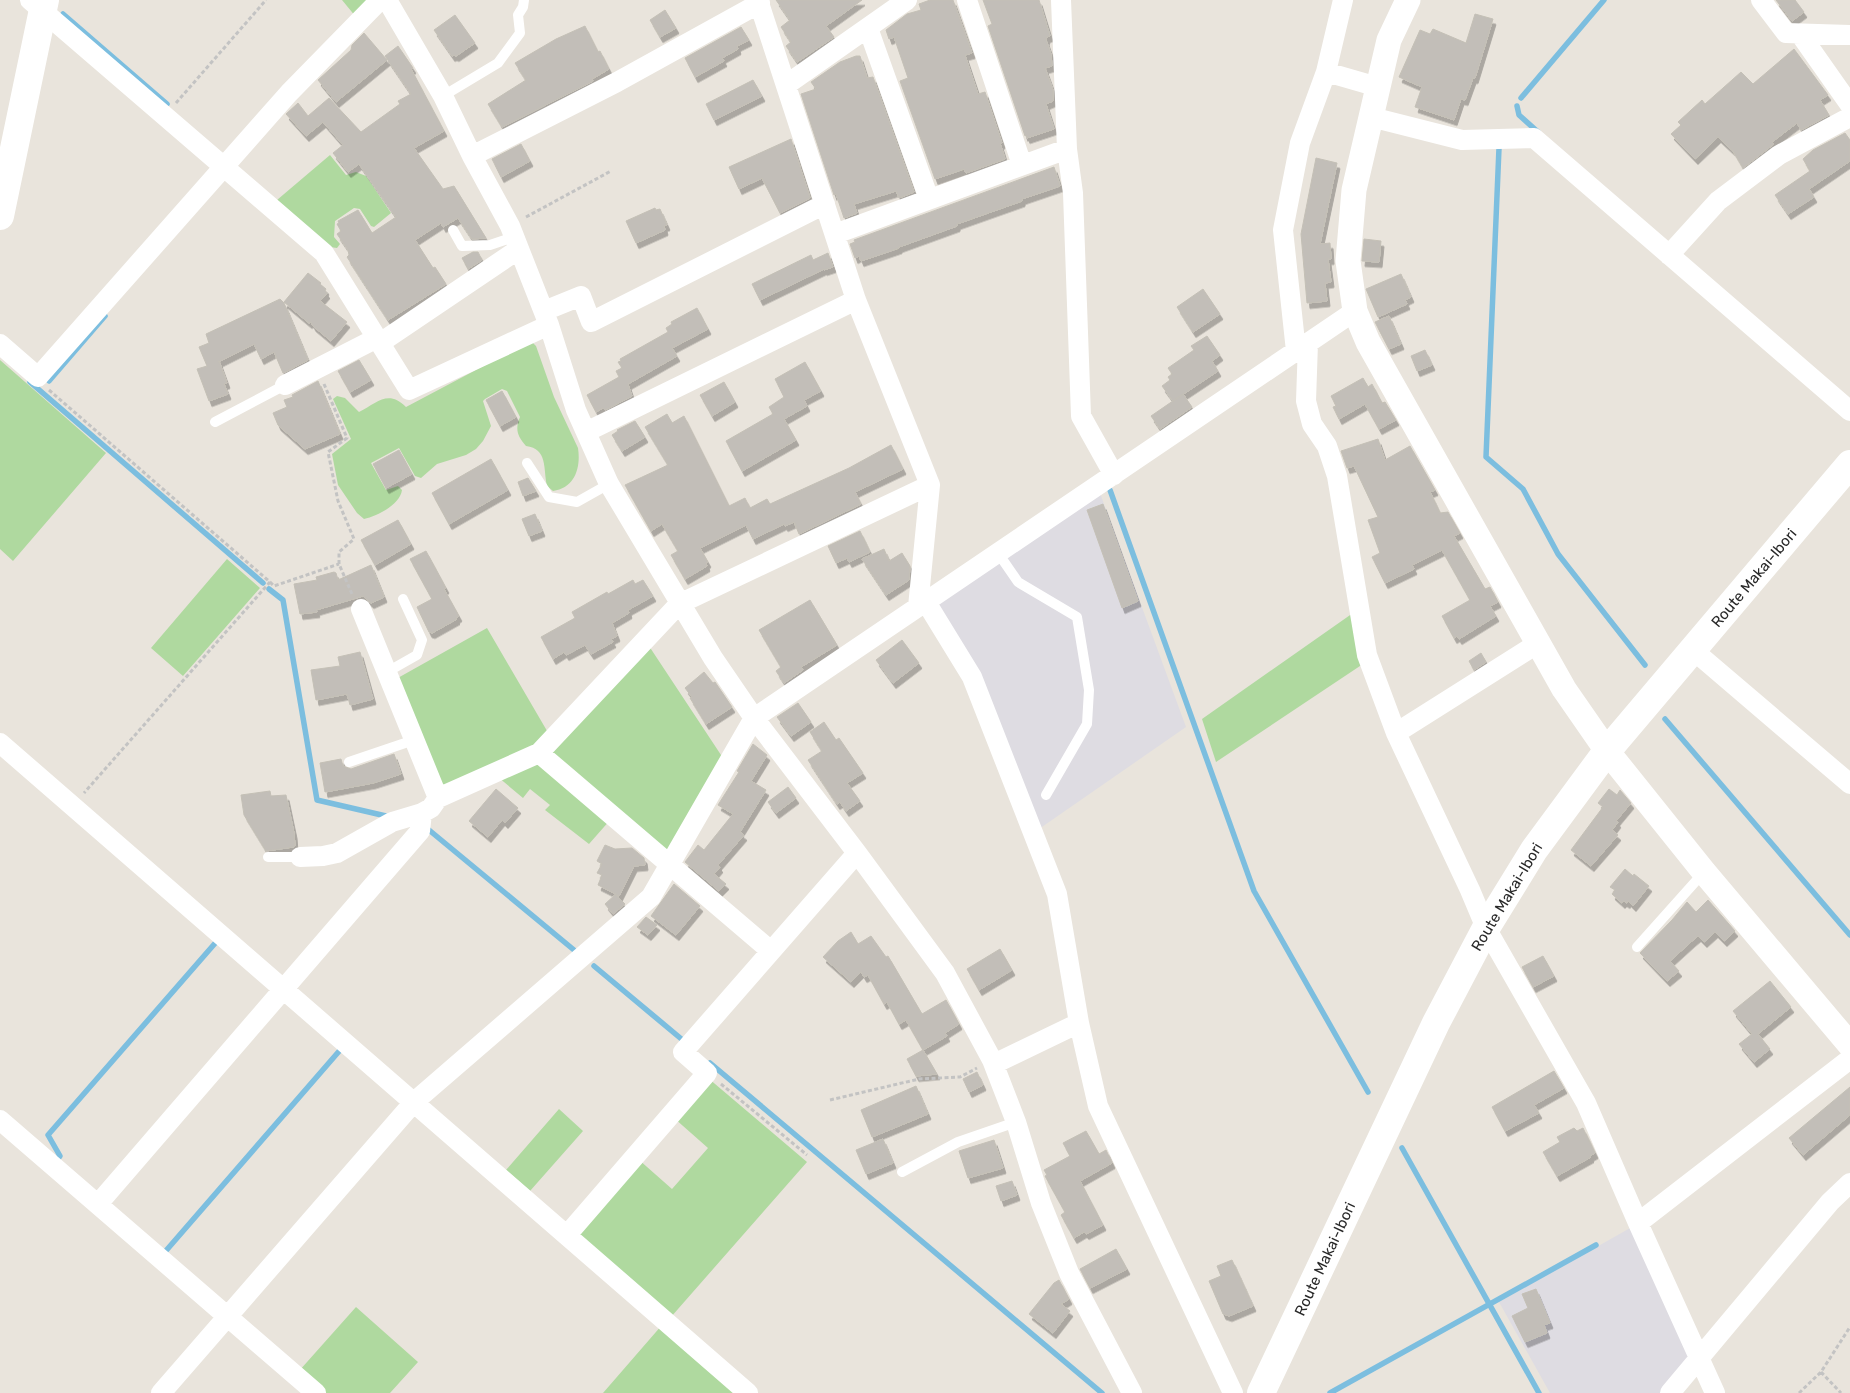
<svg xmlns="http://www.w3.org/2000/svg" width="1850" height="1393" viewBox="0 0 1850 1393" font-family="Rubik,sans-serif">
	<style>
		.industrial { fill: #dedce2 }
		.green { fill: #afd99f }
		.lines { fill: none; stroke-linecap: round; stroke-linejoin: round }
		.stream { stroke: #7cbedf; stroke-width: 5.5 }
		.building { fill: #c2beb8; stroke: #c4c0b6; filter: url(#shadow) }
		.path { stroke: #c3c3c3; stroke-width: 3; stroke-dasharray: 4 2.5; stroke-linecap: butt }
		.service { stroke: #fff; stroke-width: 10 }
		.minor { stroke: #fff; stroke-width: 20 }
		.tertiary { stroke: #fff; stroke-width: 25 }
		.secondary { stroke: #fff; stroke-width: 28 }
		.labels { text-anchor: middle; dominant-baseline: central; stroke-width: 4; stroke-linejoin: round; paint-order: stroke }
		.street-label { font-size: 15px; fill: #292929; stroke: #fff }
	</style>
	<defs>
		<filter id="shadow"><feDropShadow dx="3" dy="5.5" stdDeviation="0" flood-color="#0004"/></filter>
	</defs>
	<rect width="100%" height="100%" fill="#e9e4dc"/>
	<path class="industrial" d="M1100 493 1186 727 1039 829 939 606 941 600Z
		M1632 1227 1690 1354 1662 1393H1550L1499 1302Z"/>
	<path class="green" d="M342 0H372L356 17Z
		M330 155 346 175 356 172 366 176 391 213 374 227 371 226 360 209 354 208 335 221 334 237 340 244 337 248 330 247 277 200Z
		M531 341 536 346 554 397 578 448C581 468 575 488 553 491L547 486C543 468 548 449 526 446 517 436 515 429 520 417L507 391 502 389 485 399 483 401 491 426 483 441 476 449 466 455 437 464 421 478 415 476 399 448 371 463 386 490 398 486 402 490C400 505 377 516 364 519L357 513 338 485 332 454 351 439 333 399 337 396 345 398 359 412C377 403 388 389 406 407Z
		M0 360 106 453 13 561 0 549Z
		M227 559 260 588 183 676 151 648Z
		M1353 613 1363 664 1216 762 1202 719Z
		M487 628 550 736 530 753 445 787 437 784 396 679Z
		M647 643 723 758 667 856 546 756Z
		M539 758 611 819 589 844 545 810 550 805 530 789 523 798 498 777Z
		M708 1078 807 1162 671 1317 574 1233 638 1159 672 1189 708 1148 674 1118Z
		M559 1109 583 1131 530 1191 506 1170Z
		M356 1307 418 1362 390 1393H324L299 1371Z
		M662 1325 740 1393H603Z"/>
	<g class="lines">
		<path class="stream" d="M63 14 167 104
			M1521 98 1604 0
			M1517 106 1519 115 1538 132
			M1499 148 1486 457 1523 489 1558 554 1645 665
			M49 381 105 316
			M30 382 263 583
			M1110 490 1254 891 1368 1092
			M269 589 283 600 317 800 386 816
			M1665 719 1850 935
			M429 830 574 950
			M594 966 685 1042
			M710 1063 1102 1393
			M1402 1148 1539 1393
			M56 1161 60 1156 48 1135 217 941
			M164 1253 341 1049
			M1330 1393 1596 1245"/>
	</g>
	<path class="building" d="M776 0H862L826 26 834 37 797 62 786 46 791 42 781 27 790 20Z
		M930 0H953L972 53 965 55 978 94 985 92 1002 143 1000 144 1001 146 1005 159 966 173 964 169 935 179 900 81 908 78 894 37 889 39 886 30 907 14 921 10 919 4Z
		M983 0H1039L1050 36 1047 37 1046 40 1051 54 1052 66 1045 68 1053 90V101L1046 104 1054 129 1027 138 1026 135 1025 136 988 26 992 24Z
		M1776 0H1795L1804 12 1792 21Z
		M665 10 676 28 660 37 650 20Z
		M1475 14 1493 19 1475 78H1473L1465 100 1461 99 1454 120 1415 107 1422 87 1399 77 1420 30 1430 34 1433 29 1466 43Z
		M455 15 475 43 456 56 454 55 452 56 434 30Z
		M585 26 598 52 600 51 609 69 592 79 593 81 502 127 488 104 526 80 515 63 556 39Z
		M741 27 749 40 737 46 738 49 722 58 724 61 695 77 685 58Z
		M364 33 387 60 336 102 318 80 351 50 352 45Z
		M398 46 413 68 411 69 444 131 414 148 443 189 454 186 486 238 472 239 458 218 443 227 441 223 415 240 433 268 435 267 446 284 388 320 347 257 349 255 348 250 337 234 341 231 337 224 339 223 338 221 358 210 372 233 396 217 359 164 348 172 333 153 343 145 323 122 306 136 286 114 298 103 308 116 329 98 361 132 400 104 398 101 411 94 385 56Z
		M1794 49 1828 95 1820 100 1829 115 1801 130 1797 123 1772 142 1774 144 1743 168 1733 151 1718 137 1695 159 1671 134 1681 125 1678 122 1702 100 1705 104 1741 72 1753 84Z
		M856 56H860L867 78 873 77 914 192 899 198 896 191 854 204 857 213 844 218 836 194 834 195 801 94 816 89 811 82 840 62Z
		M753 80 762 96 714 120 706 104Z
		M1845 133 1850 140V161L1809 189 1814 197 1788 214 1775 195 1810 171 1803 159 1813 150Z
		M791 139 810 198 780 213 762 178 739 189 729 167Z
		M521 144 530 161 501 177 492 159Z
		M1316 158 1337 163 1320 244 1330 243 1331 259H1328L1331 282 1325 283 1327 301 1307 303 1301 234Z
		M1054 167 1060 186 1022 199V201L957 224V226L899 247V248L861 261 859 256 855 258 850 244 855 242 854 240Z
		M655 208 656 210 660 209 667 225 664 226 665 230 636 243 626 221Z
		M1364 239 1381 241 1379 262 1362 261Z
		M473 252H478L482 260 468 269 462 258Z
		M828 253 833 267 824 270V269L760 300 752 284 811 255 813 260Z
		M308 273 321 283 320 284 326 289 325 291 327 293 320 301 347 322 331 341 313 326 311 322 309 323 284 302Z
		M1401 274 1411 297 1405 300 1407 304 1378 317 1366 289Z
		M1203 289 1220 314 1193 332 1177 307Z
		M280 299 284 303 308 360 283 373 274 352 261 359 254 344 218 362 219 361 227 383 224 384 228 394 209 401 197 369 207 366 199 347 209 343 206 334Z
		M697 308 708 329 672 348 677 356 628 384 632 396 605 410 603 408 596 412 587 395 619 377 616 371 622 368 618 362 621 361 620 359 668 332 666 328 672 324 671 322Z
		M1389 316 1401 344 1389 349 1375 322Z
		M1207 336 1220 355 1212 361 1218 371 1173 401 1162 386 1170 380 1168 377 1172 374 1168 368 1194 350 1191 346Z
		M1425 350 1432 365 1417 371 1411 356Z
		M359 360 371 380 350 392 338 371Z
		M805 362 821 391 804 400 807 406 784 419 796 440 742 471 726 441 773 414 769 407 784 397 775 379Z
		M1363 378 1368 387 1372 384 1382 403 1385 402 1396 420 1379 429 1365 404 1339 419 1333 407 1336 406 1331 396Z
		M318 381 340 434 305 449 278 425 273 413 287 407 284 400 293 397 292 395Z
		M724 382 735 402 712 416 700 395Z
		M502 391 516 417 500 426 486 400Z
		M1183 394 1192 407 1160 429 1151 416Z
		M667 414 672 423 684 416 729 506 745 498 750 508 767 499 770 504 849 468 891 445 903 469 855 492 861 504 799 534 794 522 785 526 784 524 753 539 746 525 700 548 708 562 706 563 707 566 685 579 671 555 678 551 662 524 651 531 625 485 668 465 645 427Z
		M635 421 645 437 622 451 612 435 618 431 617 430Z
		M1378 439 1385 460 1410 446 1435 490 1430 492 1440 513 1448 512 1460 533 1454 536 1485 589 1490 587 1498 602 1490 606 1496 616 1459 639 1457 636 1454 638 1442 616 1470 600 1442 550 1412 565 1414 569 1385 583 1372 557 1380 553 1368 520 1378 517 1354 466 1347 468 1341 451Z
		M399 450 412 474 386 488 373 464Z
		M491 459 508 490 449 524 432 493Z
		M528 478 536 491 523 496 518 482Z
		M1103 504 1138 601 1122 608 1087 510Z
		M535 514 542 531 529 536 522 519Z
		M398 520 411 544 375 565 361 540Z
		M860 531 870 552 849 562 847 558 836 563 828 546Z
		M884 549 889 561 902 553 910 566 909 580 886 595 862 559Z
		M426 551 446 588 444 589 459 616 456 618 457 619 432 633 429 632 417 607 432 599 410 559Z
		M371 565 384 597 371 603 363 596 316 610 317 612 300 614 294 584 317 580 316 577 334 572 336 573 338 580Z
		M633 580 635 584 643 580 653 596 628 610 629 613 612 623 617 636 611 639 613 642 591 654 585 645 566 655 564 652 553 659 541 637 575 618 572 612 607 592 608 594Z
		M810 600 837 645 801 667 803 670 784 683 776 671 781 667 759 630Z
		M902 640 919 663 893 683 876 660Z
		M360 652 373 699 350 705 347 694 316 700 311 670 340 666 338 657Z
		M1481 653 1486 662 1474 670 1469 661Z
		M704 672 713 683 715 682 732 707 706 724 690 698 692 697 685 688Z
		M798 703 811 722 791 736 777 717Z
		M824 722 836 740 839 738 863 773 847 783 860 801 846 811 840 802 837 804 808 760 822 751 810 732Z
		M753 744 767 755 751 781 766 790 740 832 744 835 718 865 720 867 714 874 726 884 719 891 685 862 698 845 704 850 733 814 718 805 739 772 737 771Z
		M394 754 401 774 373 783 325 792 320 763 341 759 343 766 351 769Z
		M788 787 796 798 776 813 768 802Z
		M496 789 518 808 505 823 502 820 488 837 469 821Z
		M1609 789 1617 795 1620 790 1631 803 1616 821 1618 822 1612 830 1618 835 1591 866 1571 850 1603 807 1598 803Z
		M270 791 271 796 286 795 294 833 295 846 293 847 266 851 244 815 241 795Z
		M605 845 615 849 632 848 644 858 645 865 634 866 619 896 616 895 625 904 613 914 605 904 616 894 598 885 602 875 597 873 602 864 597 861Z
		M1625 869 1633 876 1634 874 1649 886 1633 906 1628 901 1627 903 1624 901 1622 903 1612 894 1615 890 1610 887Z
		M674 884 700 906 676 935 651 916Z
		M1708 900 1735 931 1724 941 1715 932 1704 942 1698 936 1692 941 1670 961 1679 971 1667 981 1640 953 1672 920 1687 902 1696 912Z
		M646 917 657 925 648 935 637 927Z
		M851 932 858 944 871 936 886 957 888 956 922 1014 946 1000 959 1024 945 1033 947 1036 923 1050 906 1020 899 1024 887 1002 884 1004 868 975 864 977 861 972 851 982 823 957 838 941Z
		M1000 949 1012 970 979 990 967 969Z
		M1543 956 1554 976 1533 987 1522 967Z
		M1770 981 1791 1007 1758 1034 1770 1049 1754 1062 1739 1044 1752 1034 1733 1011Z
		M923 1050 937 1074 916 1076 907 1059Z
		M1554 1071 1564 1088 1534 1105 1539 1113 1505 1131 1492 1107Z
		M977 1072 983 1085 969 1092 963 1079Z
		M916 1086 928 1114 872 1137 861 1110Z
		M1850 1087V1115L1803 1155 1789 1138Z
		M1574 1128 1577 1131 1583 1128 1595 1153 1590 1156 1591 1157 1557 1176 1543 1152 1560 1142 1557 1137Z
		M1086 1131 1099 1154 1106 1150 1112 1163 1080 1181 1103 1225 1086 1234 1084 1232 1074 1238 1061 1215 1065 1212 1045 1176 1047 1175 1044 1170 1070 1156 1063 1143Z
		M883 1139 893 1163 866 1174 856 1150Z
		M994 1140 1003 1168 968 1178 959 1151Z
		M1012 1181 1017 1195 1001 1201 996 1186Z
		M1116 1249 1127 1269 1090 1288 1080 1269Z
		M1232 1260 1253 1306 1229 1316 1223 1314 1209 1281 1221 1276 1217 1266Z
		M1059 1280 1069 1299 1061 1304 1070 1311 1053 1333 1029 1314 1054 1283Z
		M1536 1289 1550 1323 1544 1325 1547 1333 1525 1342 1512 1316 1528 1308 1522 1294Z"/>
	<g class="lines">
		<path class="path" d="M176 103 266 0
			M526 217 611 171
			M324 384 347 438 328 452 338 501 354 539 339 552V564L352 594
			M49 390 270 582 84 793
			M270 582 274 586 339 564
			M721 1084 807 1155
			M830 1100 919 1079 960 1077 977 1068
			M1821 1372 1841 1393
			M1799 1393 1821 1372 1850 1327"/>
		<path class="service" d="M443 96 498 63 520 33 518 15 523 7 524 0
			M453 230 462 246 490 245 514 237
			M215 422 285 385
			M527 463 549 497 577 502 609 484
			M998 553 1018 582 1077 617 1089 690 1087 724 1046 795
			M387 672 417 655 422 640 403 599
			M349 762 414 740
			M268 857H300
			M1637 947 1704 872
			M902 1172 958 1142 1016 1122"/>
		<path class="minor" d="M30 0 324 253 409 390 549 325
			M387 0 443 96 472 156 510 226 549 325 576 410 609 484 713 658 754 718 857 853 945 973 992 1060 1016 1122 1041 1203 1069 1273 1132 1393
			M758 0 856 300 930 485 918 607
			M967 0 1022 165
			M1761 0 1786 33 1850 35
			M868 28 929 199
			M1800 34 1850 105
			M1326 72 1378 87
			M786 85 907 0
			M1371 117 1462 140 1534 138 1850 411
			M1067 149 1073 193 1081 416 1114 475
			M472 156 617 82 760 3
			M835 234 1067 149 1061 0
			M1669 255 1718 201 1779 155 1850 117
			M544 311 581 296 591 322 825 204
			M380 343 519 249
			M1308 343 1306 401 1312 424 1327 446 1337 476 1367 655 1396 733 1470 890 1486 928 1586 1103 1638 1223 1715 1393
			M0 344 38 377 289 93 380 0
			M1296 351 1283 230 1300 143 1326 72 1343 0
			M285 385 377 338
			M586 432 856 300
			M926 602 972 677 1057 894 1079 1023 1098 1106 1233 1393
			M361 609 438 798 539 753 679 604 930 485
			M1693 650 1850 784
			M1396 733 1537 644
			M0 743 748 1393
			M539 753 771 951
			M300 857 323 856 337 853 392 822 422 813
			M994 1064 1079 1023
			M0 1120 316 1393
			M98 1204 420 831 422 813 431 808 438 798
			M1638 1223 1850 1059
			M567 1235 707 1073 683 1052 857 853
			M161 1393 414 1102 651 897 754 718 1355 311
			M1670 1393 1830 1202 1850 1183"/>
		<path class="tertiary" d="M1408 0 1389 40 1354 190 1348 261 1355 311 1368 342 1564 689 1607 751 1704 872 1850 1045"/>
		<path class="secondary" d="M0 216 45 0
			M1261 1393 1436 1023 1486 928 1534 850 1607 751 1850 464"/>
	</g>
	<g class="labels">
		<g class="street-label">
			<text transform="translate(1754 578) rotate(-50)">Route Makai-Ibori</text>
			<text transform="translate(1507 897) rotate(-59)">Route Makai-Ibori</text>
			<text transform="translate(1325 1259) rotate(-65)">Route Makai-Ibori</text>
		</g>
	</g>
</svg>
